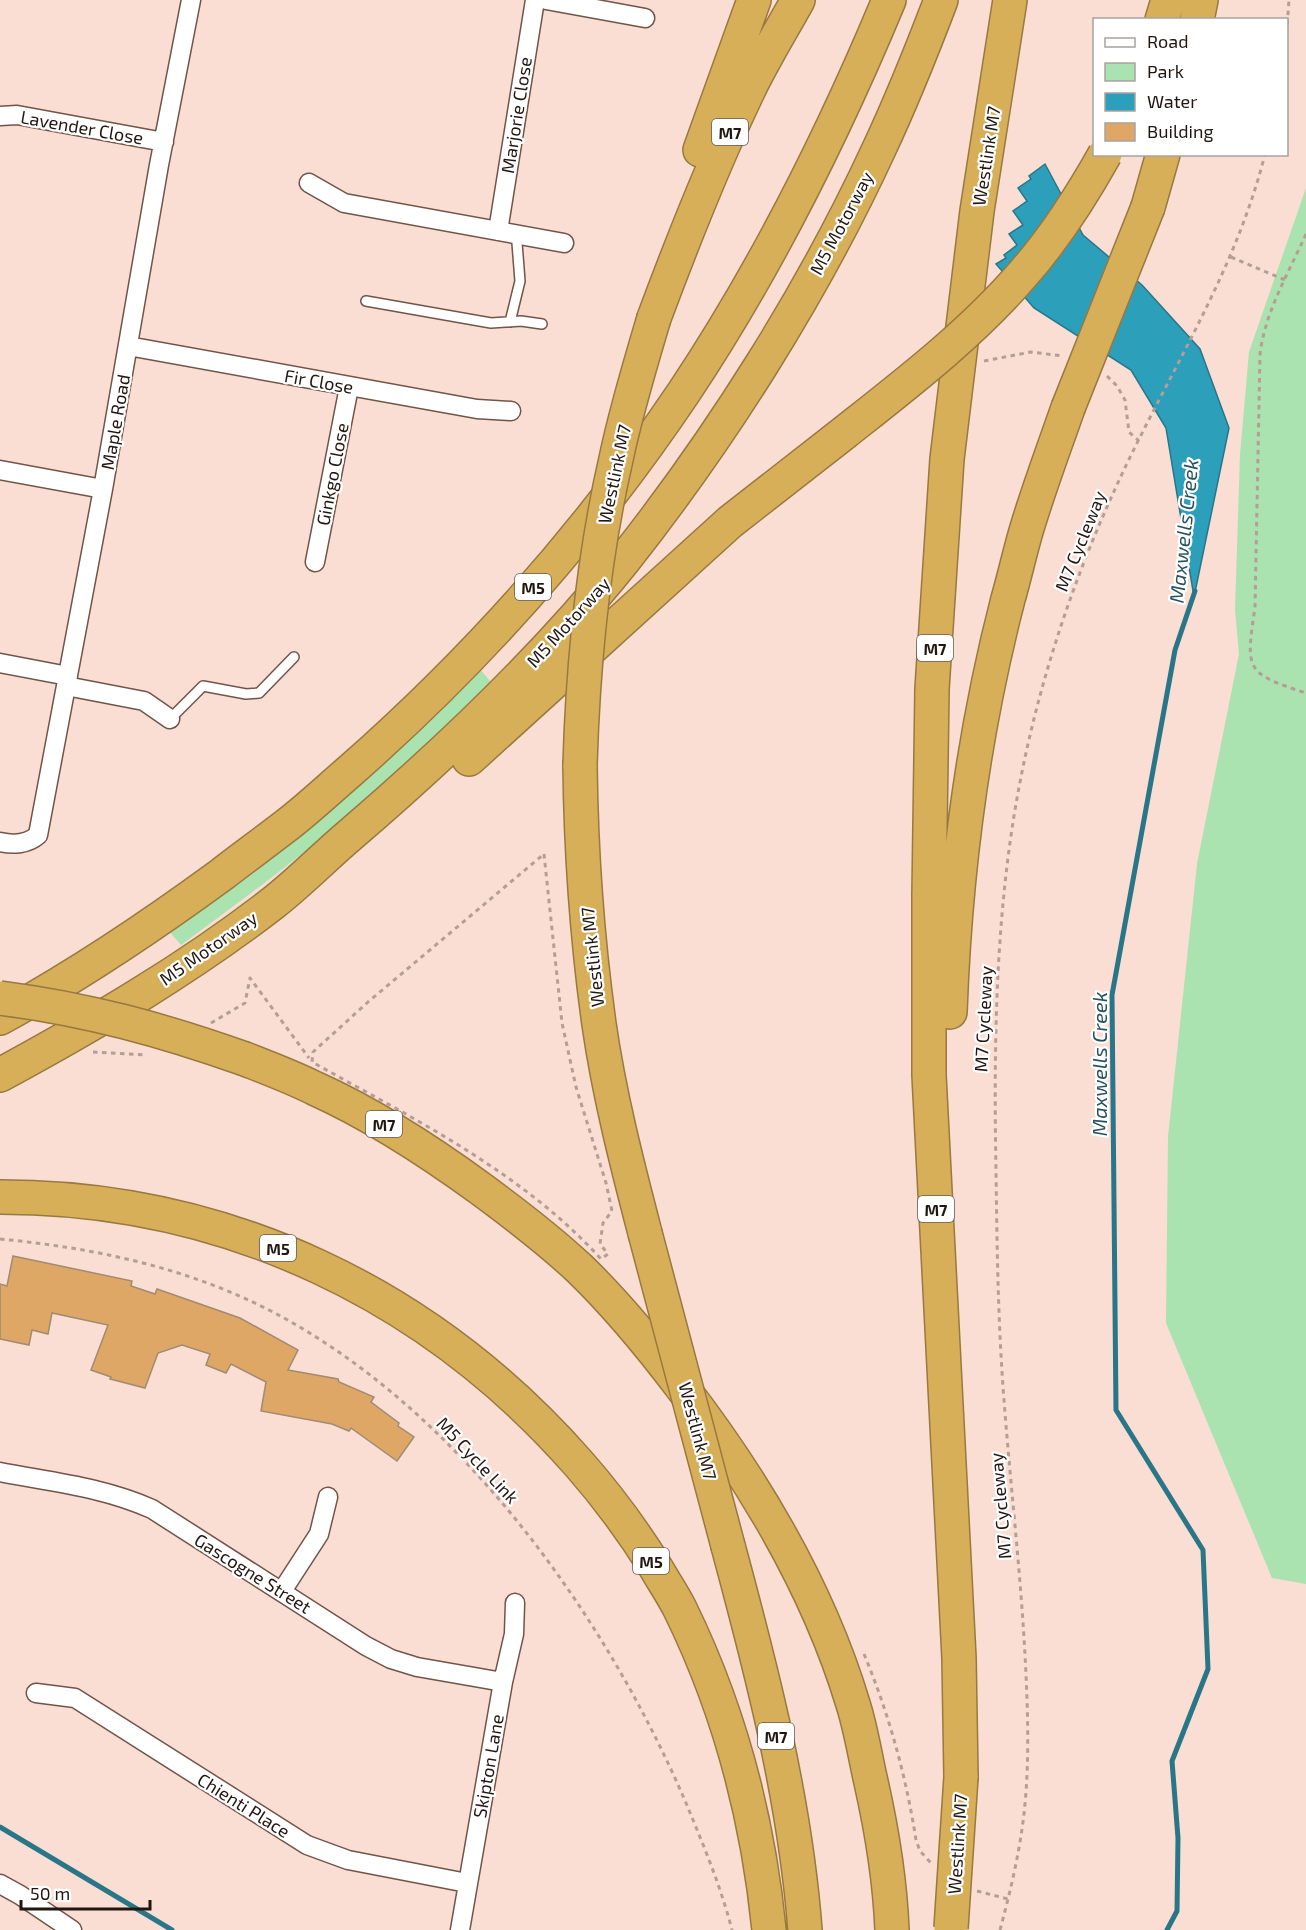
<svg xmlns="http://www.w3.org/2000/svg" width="1306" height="1930" viewBox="0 0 1306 1930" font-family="'Exo 2',sans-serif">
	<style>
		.green { fill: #aae2b0 }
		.water { fill: #2c9fbb; stroke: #297688; stroke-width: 1.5 }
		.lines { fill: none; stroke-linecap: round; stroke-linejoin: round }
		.stream { stroke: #297688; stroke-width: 5 }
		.building { fill: #dea765; stroke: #a18b72; stroke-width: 1.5 }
		.lane-casing { stroke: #725449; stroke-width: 12 }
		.street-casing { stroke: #725449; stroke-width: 21 }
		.highway-casing { stroke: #987940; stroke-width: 36 }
		.path { stroke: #b59e95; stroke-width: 3; stroke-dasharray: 4.5 4.5; stroke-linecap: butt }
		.lane { stroke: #fff; stroke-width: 9 }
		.street { stroke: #fff; stroke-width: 18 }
		.highway { stroke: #d8af59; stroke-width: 33 }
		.highway-bridge-casing { stroke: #987940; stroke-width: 36; stroke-linecap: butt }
		.highway-bridge { stroke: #d8af59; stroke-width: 33 }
		.labels { text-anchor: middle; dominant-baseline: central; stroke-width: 4.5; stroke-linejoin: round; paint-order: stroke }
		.shield { fill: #fff; stroke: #645c58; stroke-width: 1.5 }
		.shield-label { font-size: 16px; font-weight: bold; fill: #221611 }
		.street-label { font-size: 18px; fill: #221611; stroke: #fff }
		.water-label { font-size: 20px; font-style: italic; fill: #24525f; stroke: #fff }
	</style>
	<rect width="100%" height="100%" fill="#faddd3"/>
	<path class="green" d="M1306 188V1584L1272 1578 1166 1323 1168 1137 1197 864 1239 654 1235 610 1240 455 1249 352Z
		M479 668 491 682C440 734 386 784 330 831 282 871 231 908 181 945L168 930Z"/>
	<path class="water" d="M1045 164 1083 235 1142 285 1200 349 1229 428 1194 597 1166 428 1131 370 1034 308 996 264 1006 258 1004 255 1017 245 1009 234 1023 225 1013 211 1027 201 1018 188 1031 179 1029 176Z"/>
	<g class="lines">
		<path class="stream" d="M0 1827 172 1930
			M1167 1930 1177 1911 1178 1838 1172 1761 1208 1669 1203 1550 1116 1410 1112 995 1175 650 1195 591"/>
	</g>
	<path class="building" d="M13 1256 132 1281 131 1286 155 1294 157 1289 240 1318 298 1350 288 1370 338 1379 339 1382 374 1397 371 1402 399 1423 398 1426 414 1437 397 1461 351 1428 349 1431 332 1424 261 1411 266 1382 231 1364 226 1373 206 1365 210 1354 182 1345 158 1353 145 1388 110 1379 111 1377 91 1370 108 1325 52 1313 48 1334 32 1330 29 1345 0 1339V1284L7 1286Z"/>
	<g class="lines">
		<defs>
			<path id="lane" d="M366 301 491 323 521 321 542 324
				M510 322 520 281 517 243 519 235
				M170 719 203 686 246 694 259 693 294 657"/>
			<path id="street" d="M546 0 645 18
				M0 116 17 115 164 142
				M309 183 344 203 564 243
				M498 231 535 0
				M128 346 477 409 511 411
				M0 470 103 489
				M315 562 349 387
				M0 663 68 676
				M66 686 144 701 170 719
				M0 842C13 845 28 844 38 835L103 489 159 165 191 0
				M0 1472C52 1482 103 1487 152 1509L366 1646 391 1659 417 1667 503 1682
				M282 1591 319 1534 328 1497
				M36 1693 75 1698 307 1845 348 1860 467 1883
				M0 1884 20 1895 72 1930
				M460 1930 503 1682 514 1634 515 1603"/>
			<path id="highway" d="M1162 20 1168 0
				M1197 20 1201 0
				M700 150 754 0
				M1148 207 1163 154
				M654 318C683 240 713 164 749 89 764 58 782 29 798 0
				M469 759 730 522 844 433
				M580 765C581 852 587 938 599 1024 609 1094 627 1164 645 1233
				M950 1012C955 872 973 734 1008 599 1015 575 1020 551 1027 528 1039 488 1054 448 1068 408
				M0 1018C77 976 150 927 221 875 243 858 265 842 287 825 309 808 329 789 350 771 476 660 590 532 684 392 766 269 832 137 889 0
				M245 1059C268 1068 292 1077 314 1088 374 1115 429 1151 481 1189 515 1214 549 1240 580 1269 617 1305 650 1345 681 1386 754 1481 818 1588 853 1704 861 1729 865 1756 871 1782 882 1831 890 1880 892 1930
				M0 1075C94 1024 188 969 273 903 300 882 324 857 350 835 448 751 543 661 624 560 722 436 813 292 879 149 902 100 922 50 941 0
				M0 1197C227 1197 430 1294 579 1464 608 1497 633 1531 656 1568 664 1582 673 1595 680 1609 729 1709 758 1819 769 1930
				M728 1546C762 1672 795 1799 805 1930
				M961 1777 959 1658 929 1075V895L932 689 947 459 977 211 1010 0"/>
		</defs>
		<use href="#lane" class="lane-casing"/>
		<use href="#street" class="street-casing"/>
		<use href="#highway" class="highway-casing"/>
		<path class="path" d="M1286 42 1289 0
			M1306 234C1289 272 1265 312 1260 354L1255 607C1246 670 1244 673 1306 693
			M1231 257 1285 280
			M984 361 1031 352 1063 356
			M1107 376 1117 386 1125 400 1129 432 1139 441
			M544 854 562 1023 576 1087 606 1183 612 1211 603 1223 600 1244 608 1254 601 1259C522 1172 414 1119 312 1062L313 1052 368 1002Z
			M211 1023 245 1003 250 978 309 1058
			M93 1052 147 1055
			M0 1239C94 1248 185 1267 269 1310 457 1407 604 1612 686 1803 703 1844 721 1887 732 1930
			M864 1654C889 1714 906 1776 916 1840L920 1851 931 1863
			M977 1891 1008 1899
			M1000 1930C1011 1889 1021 1847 1025 1804 1029 1761 1028 1718 1026 1675 1022 1584 1011 1492 1004 1400 998 1324 997 1247 996 1171 994 1064 995 956 1009 850 1025 728 1061 609 1111 498 1162 383 1234 278 1265 154"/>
		<use href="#lane" class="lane"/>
		<use href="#street" class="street"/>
		<use href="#highway" class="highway"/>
		<defs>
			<path id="highway-bridge" d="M1068 408 1148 207
				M844 433C906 384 970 335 1022 275 1054 239 1081 197 1105 154
				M580 765C583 663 593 559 616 459 626 411 640 365 654 318
				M0 998C87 1009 163 1030 245 1059
				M645 1233 728 1546
				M951 1928 961 1777"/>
		</defs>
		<use href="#highway-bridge" class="highway-bridge-casing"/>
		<use href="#highway-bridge" class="highway-bridge"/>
	</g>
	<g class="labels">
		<g class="shield">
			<rect x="712" y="119" width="36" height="26" rx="4.5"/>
			<rect x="515" y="574" width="36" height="26" rx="4.5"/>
			<rect x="917" y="635" width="36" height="26" rx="4.5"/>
			<rect x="366" y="1111" width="36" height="26" rx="4.5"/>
			<rect x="918" y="1196" width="36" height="26" rx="4.5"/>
			<rect x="260" y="1235" width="36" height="26" rx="4.5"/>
			<rect x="633" y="1548" width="36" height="26" rx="4.5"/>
			<rect x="758" y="1723" width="36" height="26" rx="4.5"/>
		</g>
		<g class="shield-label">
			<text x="730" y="132">M7</text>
			<text x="533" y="587">M5</text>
			<text x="935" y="648">M7</text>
			<text x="384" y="1124">M7</text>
			<text x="936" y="1209">M7</text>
			<text x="278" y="1248">M5</text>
			<text x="651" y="1561">M5</text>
			<text x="776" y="1736">M7</text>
		</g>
		<g class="street-label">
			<text transform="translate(516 115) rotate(-81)">Marjorie Close</text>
			<text transform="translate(82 127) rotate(10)">Lavender Close</text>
			<text transform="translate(986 156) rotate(-81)">Westlink M7</text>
			<text transform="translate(841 223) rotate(-62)">M5 Motorway</text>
			<text transform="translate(319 381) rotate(10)">Fir Close</text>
			<text transform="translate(115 422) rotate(-80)">Maple Road</text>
			<text transform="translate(332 474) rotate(-79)">Ginkgo Close</text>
			<text transform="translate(614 474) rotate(-78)">Westlink M7</text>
			<text transform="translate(1080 541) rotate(-68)">M7 Cycleway</text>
			<text transform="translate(568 622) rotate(-48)">M5 Motorway</text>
			<text transform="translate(208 948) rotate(-35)">M5 Motorway</text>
			<text transform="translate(592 957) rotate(-96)">Westlink M7</text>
			<text transform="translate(983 1019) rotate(-87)">M7 Cycleway</text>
			<text transform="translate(698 1431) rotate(75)">Westlink M7</text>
			<text transform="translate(478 1460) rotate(47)">M5 Cycle Link</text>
			<text transform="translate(1000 1506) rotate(-95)">M7 Cycleway</text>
			<text transform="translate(253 1573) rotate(32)">Gascogne Street</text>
			<text transform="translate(488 1766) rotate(-80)">Skipton Lane</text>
			<text transform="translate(244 1805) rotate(32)">Chienti Place</text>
			<text transform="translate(957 1844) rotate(-86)">Westlink M7</text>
		</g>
		<g class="water-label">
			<text transform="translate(1183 531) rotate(-84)">Maxwells Creek</text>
			<text transform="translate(1099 1064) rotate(-90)">Maxwells Creek</text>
		</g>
	</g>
	<rect x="1093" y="18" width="195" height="138" fill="#ffffff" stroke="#a7a2a0" stroke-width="1.5"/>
	<rect x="1105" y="38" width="30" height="9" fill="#ffffff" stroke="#a7a2a0" stroke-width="1.5"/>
	<text x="1147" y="48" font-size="18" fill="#221611">Road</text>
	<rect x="1105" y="63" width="30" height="18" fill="#aae2b0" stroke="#a7a2a0" stroke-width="1.5"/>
	<text x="1147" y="78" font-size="18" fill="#221611">Park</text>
	<rect x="1105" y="93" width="30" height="18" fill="#2c9fbb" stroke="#a7a2a0" stroke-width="1.5"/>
	<text x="1147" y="108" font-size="18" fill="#221611">Water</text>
	<rect x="1105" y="123" width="30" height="18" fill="#dea765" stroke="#a7a2a0" stroke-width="1.5"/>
	<text x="1147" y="138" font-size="18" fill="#221611">Building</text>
	<path d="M21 1900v9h129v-9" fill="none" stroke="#221611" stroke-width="3"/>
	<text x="30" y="1900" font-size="18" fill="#221611" stroke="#ffffff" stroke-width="4.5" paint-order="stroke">50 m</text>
</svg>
